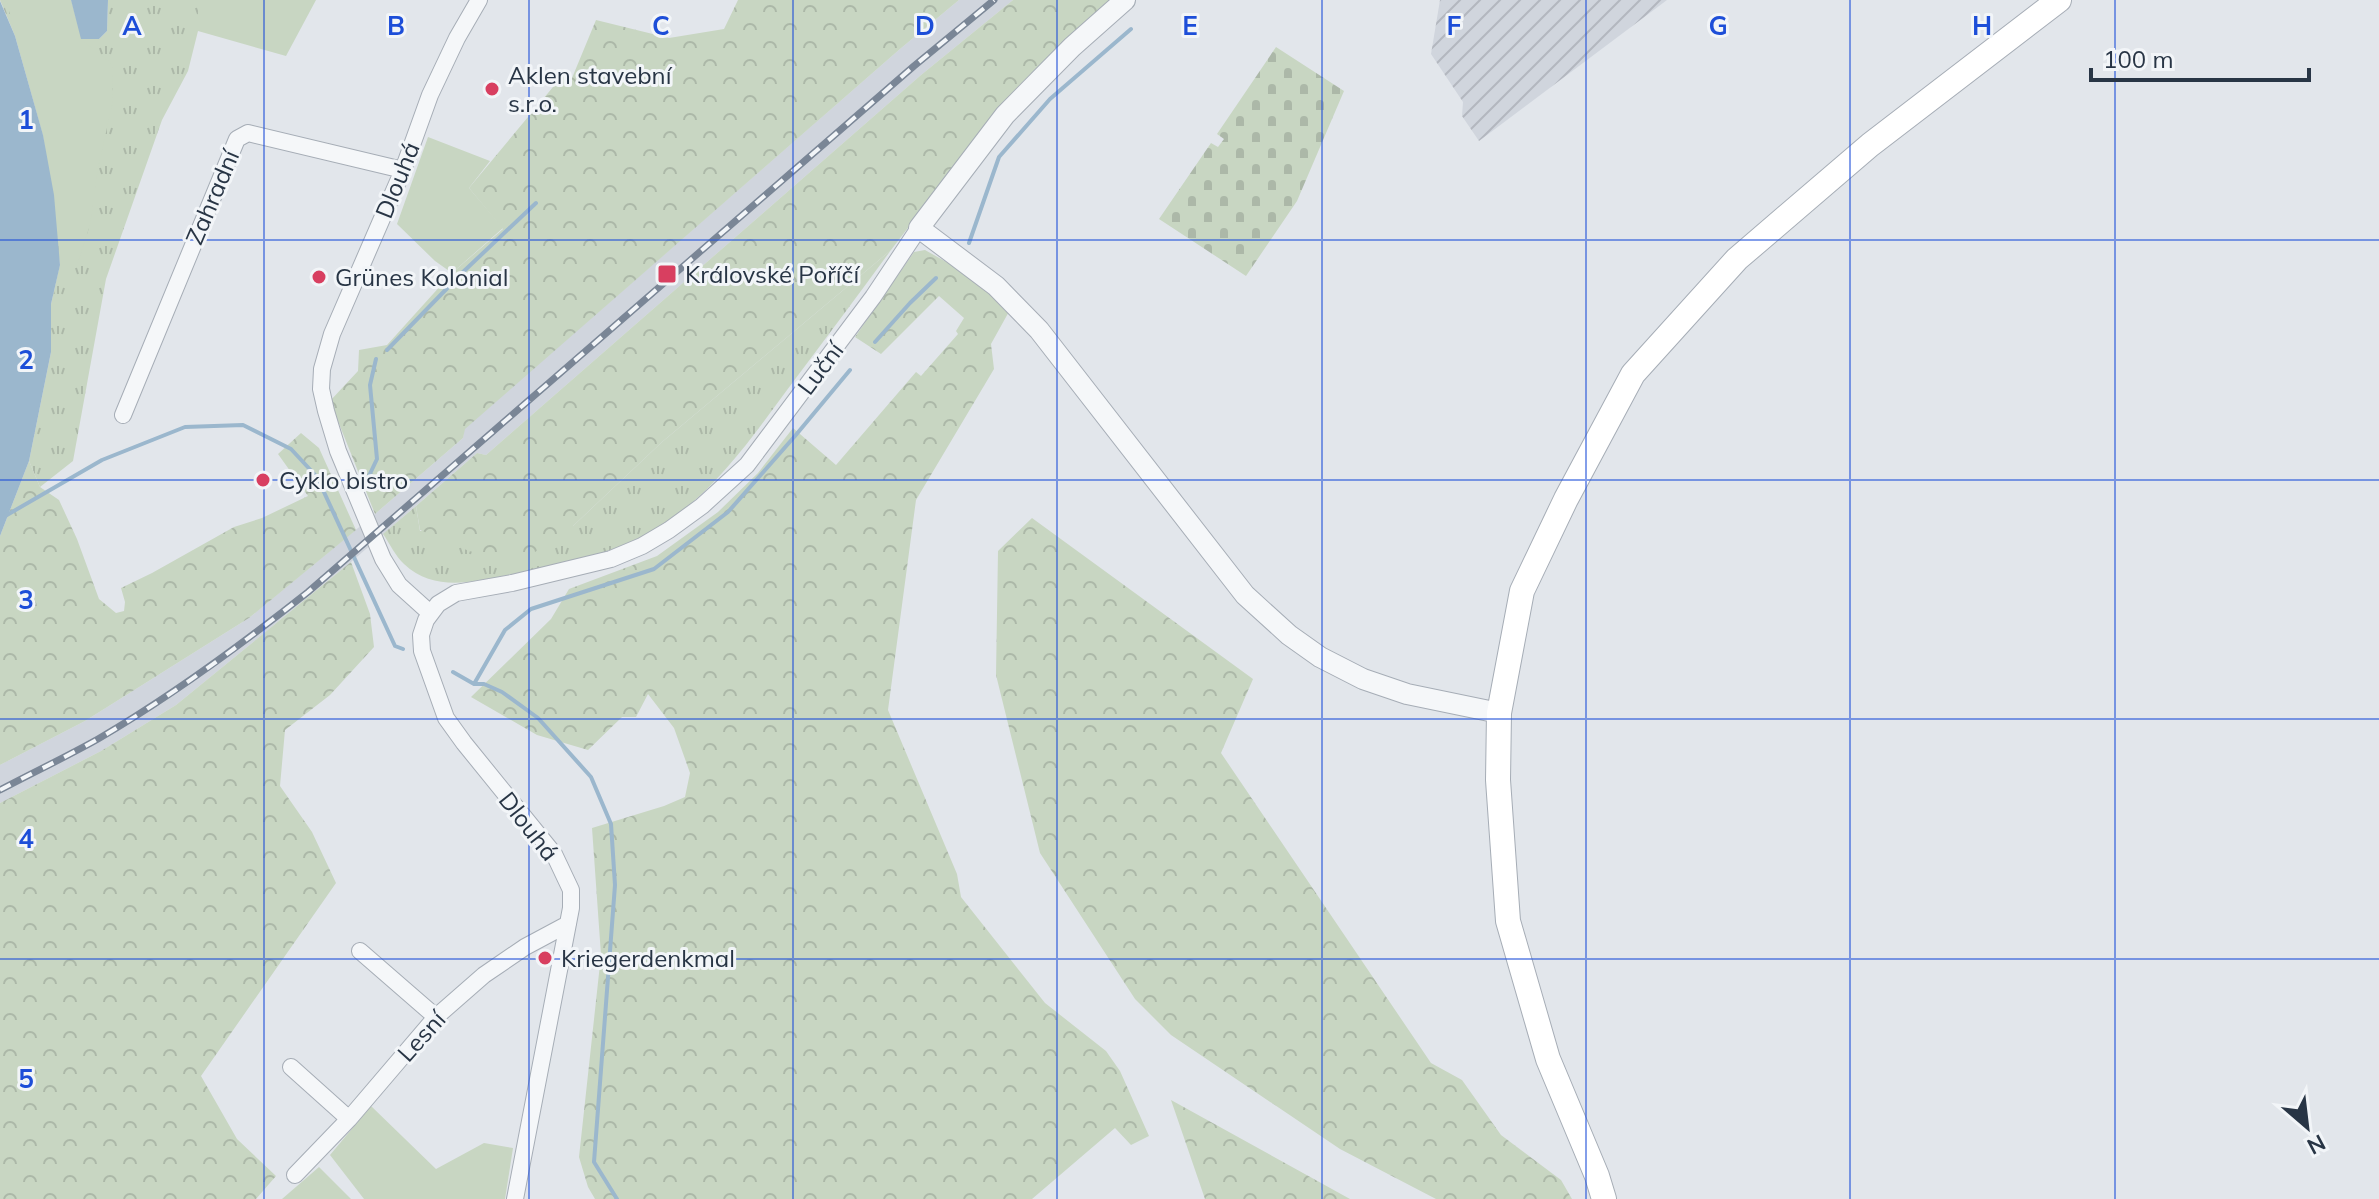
<svg xmlns="http://www.w3.org/2000/svg" width="2379" height="1199" viewBox="0 0 2379 1199" font-family="Mulish,sans-serif">
	<style>
		.built { fill: #d0d5dd }
		.industrial { fill: url(#industrial-furrows) }
		.grass { fill: url(#grass-tufts) }
		.forest { fill: url(#forest-crowns) }
		.cemetery { fill: url(#cemetery-stones) }
		.green { fill: #c8d6c2 }
		.water { fill: #9bb7cd }
		.lines { fill: none; stroke-linecap: round; stroke-linejoin: round }
		.stream { stroke: #9bb7cd; stroke-width: 4 }
		.minor-casing { stroke: #a6adb6; stroke-width: 18 }
		.tertiary-casing { stroke: #a6adb6; stroke-width: 22 }
		.secondary-casing { stroke: #a6adb6; stroke-width: 26 }
		.minor { stroke: #f5f7f9; stroke-width: 16 }
		.tertiary { stroke: #f5f7f9; stroke-width: 20 }
		.secondary { stroke: #fff; stroke-width: 24 }
		.rail-casing { stroke: #7a8696; stroke-width: 7 }
		.rail { stroke: #f2f5f8; stroke-width: 4; stroke-dasharray: 12; stroke-linecap: butt }
		.grid { fill: none; stroke: #1d4ed8; stroke-width: 2; stroke-opacity: 0.55 }
		.poi-dot { fill: #d83f60; stroke: #f2f5f8; stroke-width: 3 }
		.labels { text-anchor: middle; dominant-baseline: central; stroke-width: 6; stroke-linejoin: round; paint-order: stroke }
		.poi-label { font-size: 24px; fill: #283545; stroke: #f2f5f8; text-anchor: start }
		.street-label { font-size: 24px; fill: #283545; stroke: #f2f5f8 }
		.grid-label { font-size: 26px; text-anchor: middle; font-weight: bold; fill: #1d4ed8; stroke: #f2f5f8; stroke-width: 6; stroke-linejoin: round; paint-order: stroke }
	</style>
	<defs>
		<pattern id="industrial-furrows" width="10" height="10" patternUnits="userSpaceOnUse" patternTransform="scale(2)"><rect width="10" height="10" fill="#d0d5dd"/><path d="M-1 1l2-2M0 10L10 0M9 11l2-2" fill="none" stroke="#b3b7bf"/></pattern>
		<pattern id="grass-tufts" width="24" height="20" patternUnits="userSpaceOnUse" patternTransform="scale(2)"><rect width="24" height="20" fill="#c8d6c2"/><path d="M3 7l-1-3M5 7V3M7 7l1-3M15 17l-1-3M17 17v-4M19 17l1-3" fill="none" stroke="#acb8a8"/></pattern>
		<pattern id="forest-crowns" width="20" height="18" patternUnits="userSpaceOnUse" patternTransform="scale(2)"><rect width="20" height="18" fill="#c8d6c2"/><path d="M2 6a3 3 0 1 1 6 0M12 15a3 3 0 1 1 6 0" fill="none" stroke="#acb8a8"/></pattern>
		<pattern id="cemetery-stones" width="16" height="16" patternUnits="userSpaceOnUse" patternTransform="scale(2)"><rect width="16" height="16" fill="#c8d6c2"/><path d="M2 7V4a2 2 0 0 1 4 0v3zM10 15v-3a2 2 0 0 1 4 0v3z" fill="#acb8a8"/></pattern>
	</defs>
	<rect width="100%" height="100%" fill="#e2e6eb"/>
	<path class="built" d="M959 0H1013L921 75 486 455 477 453 351 562 176 705 101 751 0 803V765L85 721 249 618 375 514 463 438 464 429 900 49Z"/>
	<path class="industrial" d="M1440 0H1667L1479 141 1462 116 1463 102 1431 54Z"/>
	<path class="grass" d="M0 0H71L82 39H99L107 31 108 0H198V31L188 71 162 120 106 279 73 461 40 487 29 461 51 352V304L60 264 43 135 15 36Z
		M891 250C859 294 826 338 793 382 752 437 710 501 647 534 605 556 554 567 508 575 472 582 434 592 404 564 396 557 390 544 383 534L416 506 420 531 573 526 662 442Z"/>
	<path class="forest" d="M738 0H959L900 49 465 429 463 438 375 514 330 401 358 371 359 350 387 345 452 273 503 229 469 188 563 75 572 78 596 20 669 38 724 29Z
		M1013 0H1113L1032 73 999 109 891 250 662 442 573 526 519 563 469 551 420 530 416 506 477 453 486 455 921 75Z
		M925 250 966 273 1011 308 991 344 994 369 916 500 888 710 957 874 961 897 1045 1003 1106 1051 1120 1071 1149 1136 1131 1145 1115 1128 1032 1199H595L588 1187 579 1157 601 955 592 828 664 806 685 797 690 773 674 728 648 694 636 717H622L588 750 537 735 471 697 551 619 569 589 657 556 718 512 758 473 793 428 836 465 916 372 921 376 958 334 956 331 964 318 939 296 881 354 855 337 914 252Z
		M301 433 319 448 356 530 249 618 85 721 0 765V536L29 461 40 487 59 500 77 539 99 599 116 613 124 611 125 602 121 588 152 573 234 527 262 518 308 496 278 454Z
		M1032 518 1253 679 1221 753 1431 1063 1462 1080 1501 1135 1561 1180 1572 1199H1436L1340 1149 1171 1035 1135 999 1040 853 996 675 998 551Z
		M351 562 370 614 374 647 330 695 285 730 280 786 312 832 336 883 201 1076 237 1139 276 1176 256 1199H0V803L101 751 176 705Z
		M1171 1100 1350 1199H1205Z"/>
	<path class="cemetery" d="M1276 47 1344 91 1297 201 1246 276 1159 219 1211 143 1218 147 1224 139 1217 134Z"/>
	<path class="green" d="M6 0H71L81 39 112 64 113 101 98 168 90 225 77 265H60L54 195 43 135Z
		M198 0H316L286 56 198 31Z
		M428 137 490 161 469 188 503 228 452 273 435 261 397 224Z
		M371 1106 436 1169 484 1143 513 1148 505 1199H364L330 1155Z
		M319 1167 351 1199H282Z"/>
	<path class="water" d="M71 0H108L107 31 99 39H81Z
		M0 1 15 36 43 135 54 195 60 265 51 304V352L29 461 0 536Z"/>
	<g class="lines">
		<path class="stream" d="M969 243 999 157 1050 99 1131 29
			M875 342 910 303 936 278
			M387 350 463 272 536 203
			M367 480 377 459 370 385 376 359
			M0 519 102 460 185 427 243 425 291 449 317 477 395 646 403 649
			M453 672 474 684H484L502 692 538 718 591 777 611 824 615 885 594 1162 617 1199
			M474 684 505 630 531 609 654 569 728 512 795 436 850 370"/>
		<defs>
			<path id="minor" d="M123 415 237 139 248 133 403 170
				M430 613 399 585 383 559 338 451 326 411 321 389 322 369 332 334 403 170 430 95 457 38 479 0
				M360 951 436 1017
				M291 1067 349 1119
				M295 1175 349 1119 436 1017 484 975 525 947 568 924
				M515 1199 571 908V890L554 854 464 743 446 718 422 651 421 635 426 620 438 604 456 593 512 583 611 559 642 546 669 530 702 506 747 465 873 297 919 228"/>
			<path id="tertiary" d="M1125 0 1072 47 1005 115 919 228 996 286 1039 330 1245 595 1289 635 1320 657 1363 679 1407 694 1499 713"/>
			<path id="secondary" d="M1604 1199 1597 1176 1548 1059 1508 921 1498 780 1499 713 1522 591 1566 499 1633 374 1737 259 1870 145 2059 0"/>
		</defs>
		<use href="#minor" class="minor-casing"/>
		<use href="#tertiary" class="tertiary-casing"/>
		<use href="#secondary" class="secondary-casing"/>
		<use href="#minor" class="minor"/>
		<use href="#tertiary" class="tertiary"/>
		<use href="#secondary" class="secondary"/>
		<defs>
			<path id="rail" d="M0 790C32 773 66 757 98 739 172 696 241 645 308 592L914 66 994 0"/>
		</defs>
		<use href="#rail" class="rail-casing"/>
		<use href="#rail" class="rail"/>
	</g>
	<path class="grid" d="M264 0V1199M529 0V1199M793 0V1199M1057 0V1199M1322 0V1199M1586 0V1199M1850 0V1199M2115 0V1199M0 240H2379M0 480H2379M0 719H2379M0 959H2379"/>
	<g class="poi-dot">
		<circle cx="492" cy="89" r="8"/>
		<rect x="657" y="264" width="20" height="20" rx="4"/>
		<circle cx="319" cy="277" r="8"/>
		<circle cx="263" cy="480" r="8"/>
		<circle cx="545" cy="958" r="8"/>
	</g>
	<g class="labels">
		<g class="poi-label">
			<text x="508" y="75">Aklen stavební<tspan x="508" dy="28">s.r.o.</tspan></text>
			<text x="685" y="274">Královské Poříčí</text>
			<text x="335" y="277">Grünes Kolonial</text>
			<text x="279" y="480">Cyklo bistro</text>
			<text x="561" y="958">Kriegerdenkmal</text>
		</g>
		<g class="street-label">
			<text transform="translate(397 180) rotate(-68)">Dlouhá</text>
			<text transform="translate(212 197) rotate(-67)">Zahradní</text>
			<text transform="translate(820 368) rotate(-53)">Luční</text>
			<text transform="translate(529 826) rotate(52)">Dlouhá</text>
			<text transform="translate(421 1036) rotate(-48)">Lesní</text>
		</g>
	</g>
	<g class="grid-label">
		<text x="132" y="35">A</text>
		<text x="396" y="35">B</text>
		<text x="661" y="35">C</text>
		<text x="925" y="35">D</text>
		<text x="1190" y="35">E</text>
		<text x="1454" y="35">F</text>
		<text x="1718" y="35">G</text>
		<text x="1982" y="35">H</text>
		<text x="26" y="129">1</text>
		<text x="26" y="369">2</text>
		<text x="26" y="609">3</text>
		<text x="26" y="848">4</text>
		<text x="26" y="1088">5</text>
	</g>
	<g transform="translate(2307 1127) rotate(152)" stroke="#f2f5f8" stroke-width="6" paint-order="stroke">
	<path d="M0-6L14 30L0 20L-14 30Z" fill="#283545"/>
	<text y="-12" font-size="22" font-weight="bold" text-anchor="middle" fill="#283545">N</text>
	</g>
	<path d="M2091 68v12h218v-12" fill="none" stroke="#283545" stroke-width="4"/>
	<text x="2103" y="68" font-size="24" fill="#283545" stroke="#f2f5f8" stroke-width="6" paint-order="stroke">100 m</text>
</svg>
